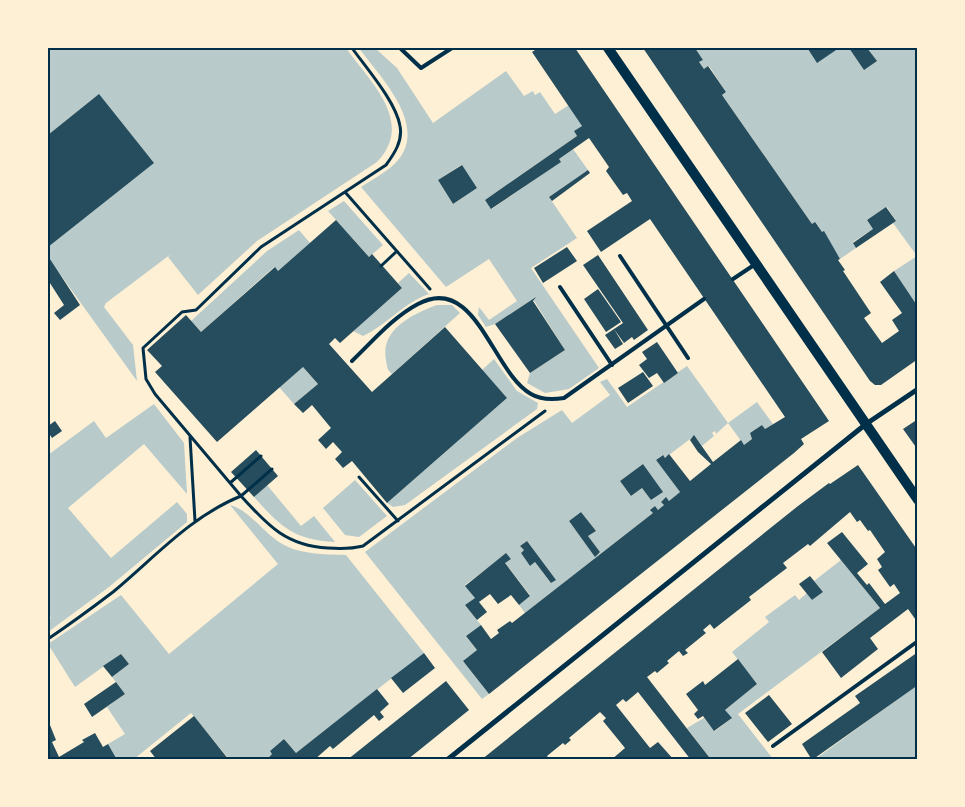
<svg xmlns="http://www.w3.org/2000/svg" width="965" height="807" viewBox="0 0 965 807" font-family="Arial,sans-serif">
	<style>
		.green { fill: #b9caca; fill-rule: evenodd }
		.building { fill: #264d5e }
		.lines { fill: none; stroke-linecap: round; stroke-linejoin: round }
		.path { stroke: #003049; stroke-width: 3 }
		.service { stroke: #003049; stroke-width: 4 }
		.minor { stroke: #003049; stroke-width: 5 }
		.secondary { stroke: #003049; stroke-width: 10 }
		.neatline { fill: none; stroke: #003049; stroke-width: 2 }
	</style>
	<rect width="100%" height="100%" fill="#fdf0d5"/>
	<path class="green" d="M48 48H346C371 83 415 122 377 162L257 241 198 295 168 257 171 254 106 303 104 307 133 345 137 381 52 263 48 266Z
		M359 48H375L397 68 433 123 506 71 524 96 533 91 535 95 540 92 555 114 569 105 582 126 574 131 577 136 485 200 492 209 560 162 559 159 573 149 588 170 549 197 577 238 531 268 599 368 569 389 545 393 527 383 530 373 565 350 533 299 495 324 486 327 478 315 479 307 489 320 517 301 489 259 446 287 361 187C370 181 381 175 390 168 435 131 382 80 359 48ZM461 165 477 188 453 204 438 180Z
		M695 48H917V307L894 271 917 256 893 223 896 221 887 207 867 220 873 229 853 242 856 248 840 259 822 232 812 224 722 95 726 92 709 66 704 69 699 62 703 60Z
		M344 201 383 245 369 257 328 211Z
		M299 230 310 243 278 271 274 267 201 332 191 321 267 251Z
		M409 273 429 294C403 303 387 325 363 336L353 331 402 288 398 283Z
		M437 305H452L460 313 392 374C387 370 387 366 386 360 380 329 413 314 437 305Z
		M494 359 517 391 538 403 537 409 405 505 393 507 387 503 507 398 482 370Z
		M687 366 728 423 757 402 773 424 765 429 762 425 750 433 752 439 744 445 728 423 716 434 715 431 712 433 714 436 702 446 694 436 665 458 662 455 656 460 680 492 669 501 666 498 661 502 664 505 658 510 655 506 651 510 653 513 525 613 519 605 530 595 505 563 511 559 506 554 465 585 475 598 465 605 481 625 466 636 477 650 463 661 489 694 482 699 365 552 517 438 562 410 572 423 610 395 600 382 607 379 627 407ZM643 464 662 492 651 500 642 488 631 496 620 481ZM581 512 596 531 588 536 600 552 595 556 569 521ZM527 541 555 580 551 583 535 562 530 566 521 553 524 550 520 546Z
		M303 367 318 384 294 404 279 387Z
		M154 404 184 443 187 494 144 444 68 508 111 558 177 502 187 514V522L109 587 48 632V620L51 618 48 612V455L94 421 106 438Z
		M355 480 387 516 359 537 345 535 323 508Z
		M267 485 301 526 314 516 335 542C294 540 281 527 254 497Z
		M230 505C249 510 262 531 279 542 299 555 323 554 346 555L424 653 296 753 284 739 270 751 272 754 266 759H229L191 713 134 759 117 760 108 744 125 734 107 707 125 694 112 677 129 664 121 654 75 687 48 644 121 595 169 654 278 564Z
		M841 560 880 608 738 714 773 759H707L709 757 687 728 704 718 715 731 731 719 725 710 757 684 732 652 769 622 765 617 795 595 799 600 807 593 812 600 823 592 814 581Z
		M917 685V759L814 760Z"/>
	<path class="building" d="M533 48H575L829 421 801 439 804 444 794 453 489 694 463 661 477 650 466 636 481 625 491 639 499 633 497 630 510 621 512 623 653 513 650 510 655 506 658 510 664 505 661 502 666 497 669 501 680 492 656 460 663 455 665 458 669 454 690 481 711 464 698 452 690 440 694 435 713 462 741 440 744 445 752 439 750 433 762 425 765 429 785 417 650 219 601 252 587 231 632 201 627 193 623 195 606 171 609 167 589 138 559 159 561 162 491 209 485 200 577 136 574 131 582 126 532 52 535 50Z
		M643 48H695L703 60 699 62 704 69 708 66 726 92 722 95 812 224 815 222 822 232 824 231 840 259 838 260 845 270 843 271 871 313 864 318 882 343 899 331 892 320 902 313 880 282 894 271 918 307V359L881 385H875L870 381Z
		M810 48H839L817 63 808 49Z
		M849 48H867L877 61 864 70Z
		M99 94 154 163 48 247V135Z
		M462 165 477 188 453 204 438 180Z
		M588 170 590 173 552 201 549 197Z
		M886 207 896 221 856 248 853 243 873 229 867 220Z
		M336 220 369 257 372 254 402 288 340 343 335 338 329 344 372 392 445 327 507 398 387 503 352 461 343 468 335 459 342 452 333 442 326 449 318 440 331 428 312 405 303 413 294 404 318 384 303 367 217 442 155 372 162 366 147 350 186 315 201 332 275 267 278 271Z
		M567 247 577 261 543 283 534 268Z
		M598 255 648 330 634 340 632 337 624 343 614 329 623 323 583 265Z
		M48 256 80 305 60 320 54 313 64 305 48 280Z
		M598 289 621 322 606 332 584 299Z
		M536 297 533 301 565 350 530 373 495 324Z
		M614 329 623 344 615 349 605 335Z
		M657 342 678 373 664 383 657 373 649 378 639 365 647 359 642 352Z
		M643 372 653 386 628 403 618 388Z
		M918 419V450L903 429Z
		M55 421 62 431 52 438 48 432V426Z
		M256 450 278 476 254 497 231 472Z
		M643 464 663 492 651 500 642 488 631 496 620 481Z
		M858 465 918 551V623L908 609 870 638 878 649 841 678 822 652 880 608 827 543 842 532 868 564 857 573 867 585 869 583 885 604 900 593 894 584 890 587 878 570 882 567 877 559 885 552 870 530 868 531 860 520 857 522 850 512 810 546 808 544 783 563 787 568 749 597 751 600 714 629 710 624 703 630 706 633 685 650 688 653 683 656 679 651 667 661 669 663 657 673 655 671 647 677 709 757 707 760H691L638 692 626 702 623 699 616 705 650 748 658 742 674 760H611L625 748 603 721 606 718 600 712 569 738 571 740 565 745 563 743 547 756 550 760H481L798 506 829 483 830 484Z
		M581 512 596 531 588 536 600 552 595 557 569 521Z
		M527 541 556 580 551 583 535 562 530 566 521 553 524 550 520 546Z
		M506 553 511 559 505 563 530 596 519 605 511 595 498 604 490 594 479 602 487 612 477 620 465 605 475 598 465 586Z
		M810 576 823 592 812 600 799 584Z
		M918 652V685L812 760 802 744 860 703 855 696Z
		M424 653 435 668 403 693 391 678Z
		M121 654 129 664 112 677 103 666Z
		M738 659 757 684 725 710 732 718 714 731 703 716 698 719 694 714 698 710 686 694 703 681 705 685Z
		M446 681 469 710 407 760H347Z
		M116 682 125 694 92 717 84 704Z
		M377 689 389 704 380 712 384 717 379 721 374 715 333 749 330 746 314 760H266L272 754 270 751 284 739 296 753Z
		M769 695 792 724 768 742 745 713Z
		M194 716 229 760H157L150 751Z
		M48 720 56 740 52 742 59 757 84 742 82 740 95 733 103 747 108 744 116 758 113 760H48Z"/>
	<g class="lines">
		<path class="path" d="M345 192 430 289
			M381 266 397 251
			M190 437 195 521
			M272 469 241 496 155 394 146 379 143 348 182 312 196 310 261 247 386 165C394 154 403 141 400 126 396 102 367 69 352 48
			M359 477 398 521
			M230 483 261 456
			M48 639C70 624 92 608 113 592 154 558 191 516 241 496 268 526 287 546 328 548 341 549 351 549 363 546L545 411"/>
		<path class="service" d="M400 48 421 68 452 48
			M620 256 688 358
			M733 279 754 265
			M560 287 612 365
			M352 361C372 342 393 317 418 304 476 273 492 372 531 394 541 400 552 400 564 398L704 299
			M773 746 918 641"/>
		<path class="minor" d="M447 760 866 424 918 389"/>
		<path class="secondary" d="M608 48 918 500"/>
	</g>
	<rect width="965" height="807" fill="none" stroke="#fdf0d5" stroke-width="98"/>
	<rect x="49" y="49" width="867" height="709" class="neatline"/>
</svg>
